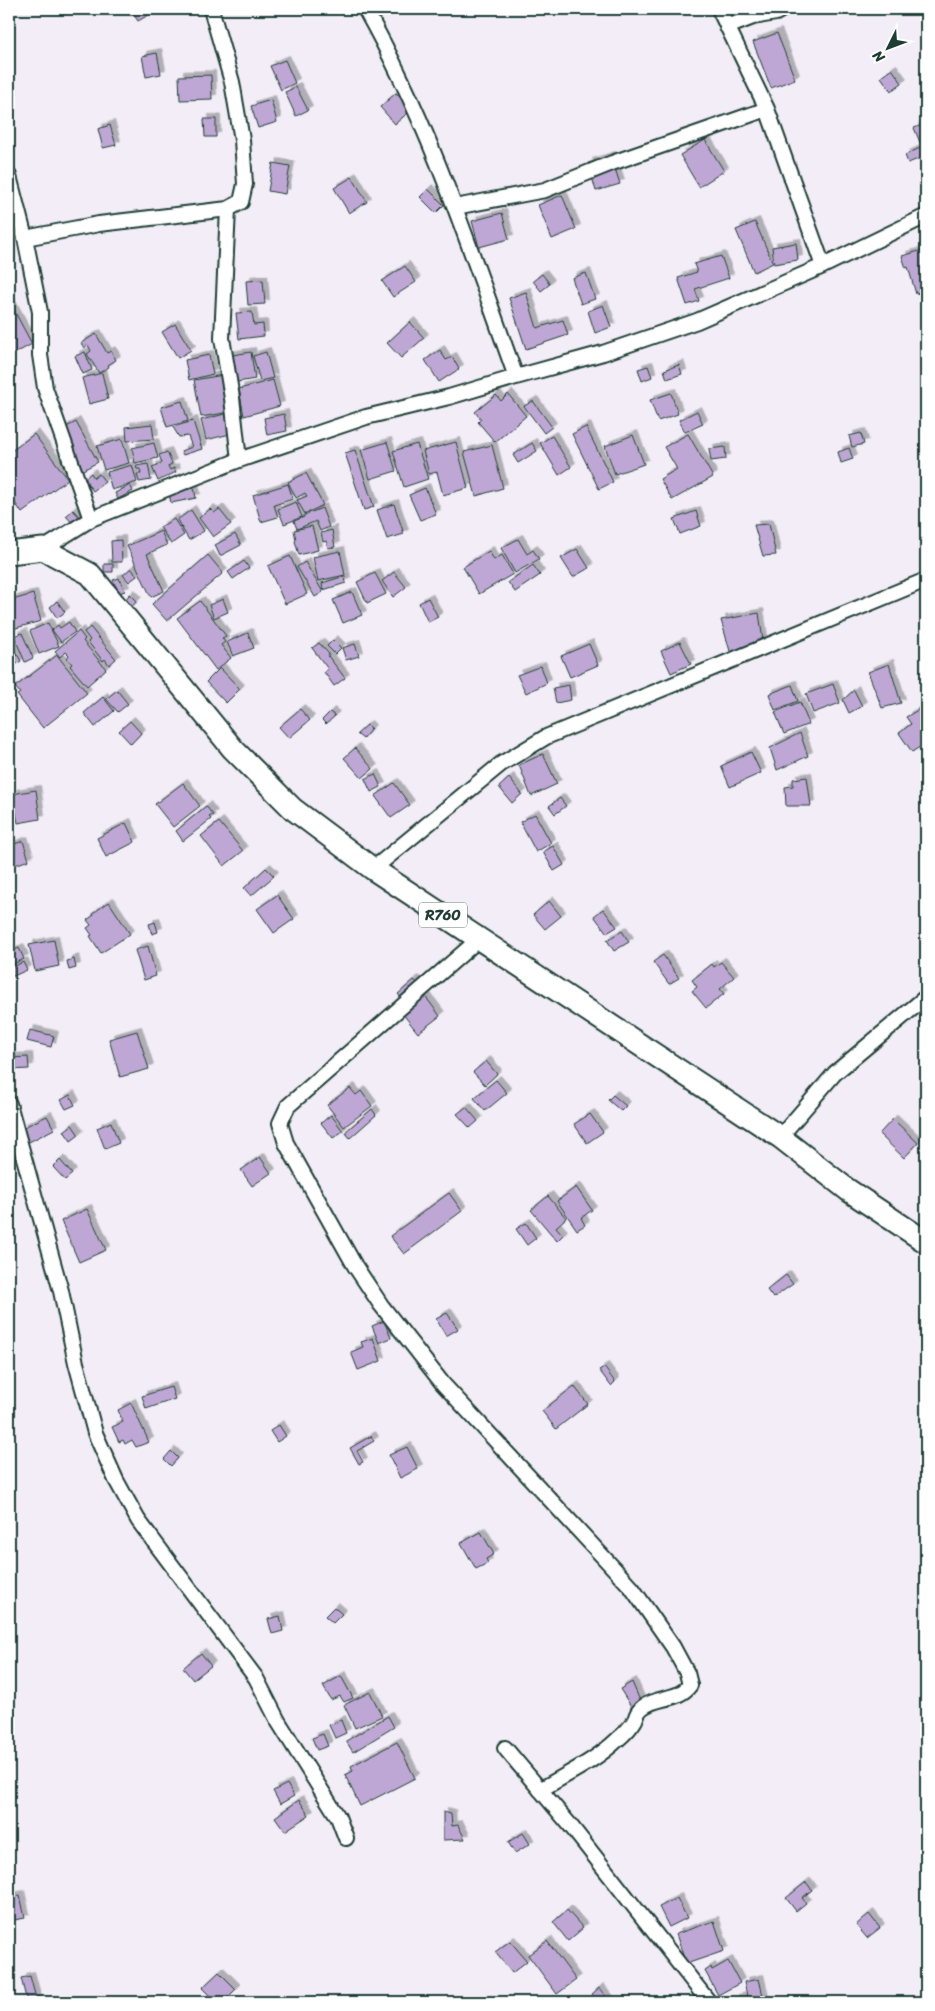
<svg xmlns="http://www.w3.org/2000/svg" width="935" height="2011" viewBox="0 0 935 2011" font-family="Sriracha,sans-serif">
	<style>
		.building { fill: #bfa7d5; stroke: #1f3d34; filter: url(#shadow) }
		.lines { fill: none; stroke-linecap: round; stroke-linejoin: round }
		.minor-casing { stroke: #1f3d34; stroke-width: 18 }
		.primary-casing { stroke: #1f3d34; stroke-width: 25 }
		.minor { stroke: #fff; stroke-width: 14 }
		.primary { stroke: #fff; stroke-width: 21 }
		.labels { text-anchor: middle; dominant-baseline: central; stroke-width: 4; stroke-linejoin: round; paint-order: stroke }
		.shield { fill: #fff; stroke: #627771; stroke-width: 1 }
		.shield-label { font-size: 15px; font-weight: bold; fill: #1f3d34 }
	</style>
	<defs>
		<filter id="shadow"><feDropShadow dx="4.5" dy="-4.5" stdDeviation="0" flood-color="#0004"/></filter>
	</defs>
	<rect width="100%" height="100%" fill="#f2edf7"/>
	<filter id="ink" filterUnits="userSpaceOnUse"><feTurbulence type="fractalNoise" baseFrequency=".02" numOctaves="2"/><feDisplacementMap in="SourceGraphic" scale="10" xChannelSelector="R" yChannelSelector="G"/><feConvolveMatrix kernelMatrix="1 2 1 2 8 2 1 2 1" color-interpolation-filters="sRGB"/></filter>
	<g filter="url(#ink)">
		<path class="building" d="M130 9H159L138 21Z
			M777 33 795 79 771 88 753 42Z
			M157 53 161 74 146 77 142 56Z
			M285 60 295 83 281 90 270 66Z
			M892 69 902 83 891 91 881 77Z
			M211 75 212 99 180 100 179 76Z
			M296 87 308 110 296 116 285 92Z
			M396 93 411 110 395 124 380 107Z
			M271 100 277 122 258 128 251 106Z
			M204 119H216V137H205Z
			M110 125 116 145 103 148 98 129Z
			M922 125 926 134V156L908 163 905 155 922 147 914 128Z
			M705 140 724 171 699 187 680 155Z
			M611 156 620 184 596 191 588 163Z
			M273 163 290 166 285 194 268 191Z
			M352 177 367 202 349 213 334 188Z
			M428 189 444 205 436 213 420 197Z
			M562 195 576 229 552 239 538 205Z
			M502 213 509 239 479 247 472 221Z
			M755 222 773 263 754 272 736 230Z
			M796 243 798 260 774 264 772 247Z
			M926 249V291L916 294 908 267 906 268 902 256Z
			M721 256 729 278 695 289 699 301 687 305 678 278 697 272 694 264Z
			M405 266 416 282 393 297 382 281Z
			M586 273 595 299 581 304 572 278Z
			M542 274 550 284 541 291 533 281Z
			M263 280 265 304 248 305 246 281Z
			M526 292 537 328 563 320 568 335 526 349 509 298Z
			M9 301 32 344 12 355 9 350Z
			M603 305 611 327 595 333 588 311Z
			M252 312 254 325 263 324 264 336 239 339 236 313Z
			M410 322 424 338 401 358 387 343Z
			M175 324 191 350 178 358 162 332Z
			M96 334 107 353 111 351 116 360 108 365 109 367 99 373 87 354 91 351 88 345 84 348 81 343Z
			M440 350 446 360 452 357 459 369 439 382 425 360Z
			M85 352 92 370 83 374 75 356Z
			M251 352 255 379 232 383 227 356Z
			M266 352 273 378 260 381 253 356Z
			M209 355 213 374 189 380 185 360Z
			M679 365 682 374 667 379 664 370Z
			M648 366 652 377 642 381 638 369Z
			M102 373 108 399 89 404 82 378Z
			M223 375 230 412 201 417 194 380Z
			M273 380 280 406 244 416 239 389Z
			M671 393 678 414 658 421 650 400Z
			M508 394 526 416 495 442 478 422 481 419 475 412 496 395 501 401Z
			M182 401 188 421 167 427 161 407Z
			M533 401 552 427 544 433 524 406Z
			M697 411 703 424 685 432 679 420Z
			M233 412 238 432 206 440 201 420Z
			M284 414 287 431 267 435 264 418Z
			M193 421 202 449 183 455 181 451 192 447 188 436 179 437 173 427Z
			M76 422 98 462 83 470 61 430Z
			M152 424 154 439 127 441 126 427Z
			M586 427 613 482 599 489 572 434Z
			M861 433 864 444 852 447 849 436Z
			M34 434 68 479 22 513 9 494V453Z
			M688 434 713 477 672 500 660 479 677 469 664 447Z
			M633 435 644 464 615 474 605 446Z
			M552 436 571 467 559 475 540 443Z
			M122 439 129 463 104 470 97 446Z
			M387 442 396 471 370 479 361 450Z
			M456 442 468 488 443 495 437 472 429 474 423 451Z
			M154 443 158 458 135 463 132 448Z
			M532 443 537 451 518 463 513 455Z
			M417 444 428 479 404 487 393 451Z
			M492 445 503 488 476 496 464 452Z
			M725 447 726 459 711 461 709 449Z
			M849 448 853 459 841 463 838 452Z
			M355 450 374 507 364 510 345 453Z
			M167 452 172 464 168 466 170 470 174 468 176 472 158 481 152 467 162 463 159 455Z
			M148 464 151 480 139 482 137 474H141L140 469H137L136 466Z
			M132 465 137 482 112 490 107 472Z
			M91 473 94 478 99 474 105 482 93 491 84 479Z
			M306 473 323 505 305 514 297 500 307 496 305 493 296 498 288 482Z
			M288 484 293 499 274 505 278 517 261 522 253 495Z
			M130 485 133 491 118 499 115 493Z
			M194 488 196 498 171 503 169 493Z
			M425 488 436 514 420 520 409 495Z
			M296 502 302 517 284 524 278 509Z
			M394 504 404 534 387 539 377 510Z
			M322 508 329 527 320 531 316 521 297 529 294 521 304 517V515Z
			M210 509 214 513 219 509 231 524 213 537 199 518Z
			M73 510 84 522 77 528 66 516Z
			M191 510 204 531 189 540 177 520Z
			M696 511 701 526 680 534 674 519Z
			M174 519 184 535 171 544 160 527Z
			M769 524 776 555 763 556 754 525Z
			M312 526 318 550 299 555 295 541 296 540 294 530Z
			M332 530 335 547 328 548 326 541 323 542 321 533Z
			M161 531 167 545 147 554 164 591 151 597 127 546Z
			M235 534 241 545 220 556 215 545Z
			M518 539 527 554 533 550 539 559 515 573 501 548Z
			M121 540 122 562H112L111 541Z
			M577 549 589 568 573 577 561 558Z
			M340 551 345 575 318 581 313 557Z
			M489 551 494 560 502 555 513 574 479 594 463 567Z
			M208 555 223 573 167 621 152 604Z
			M290 556 307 594 285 604 268 566Z
			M244 561 249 568 233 579 228 572Z
			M305 562 323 592 315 597 297 567Z
			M104 564H113V572H104Z
			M533 565 540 575 515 592 508 582Z
			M131 568 137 576 129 582 123 575Z
			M394 572 406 587 393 597 382 581Z
			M375 573 386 594 367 603 357 582Z
			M345 576 346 583 323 590 322 583Z
			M119 578 125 591 119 593 113 580Z
			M352 592 362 615 343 623 333 600Z
			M33 594 41 621 9 630V601Z
			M130 594 137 601 131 608 124 601Z
			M428 598 438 617 428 622 419 603Z
			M223 599 228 612 214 618 209 605Z
			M57 601 65 612 57 618 50 607Z
			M200 601 226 636 222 638 225 642 221 645 231 658 216 670 177 618Z
			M759 613 763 641 732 658 721 620Z
			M69 622 75 632 61 642 52 630 58 625 60 628Z
			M48 623 59 646 39 654 30 631Z
			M90 627 116 659 109 665 105 659 103 661 88 642 90 640 84 632Z
			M79 631 85 639 83 641 106 669 87 686 70 666 72 664 67 658 69 655 66 652 60 657 55 651Z
			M22 633 33 658 25 662 14 636Z
			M248 633 254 648 233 656 227 642Z
			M333 640 341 648 335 654 327 646Z
			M9 641 21 661 9 669Z
			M680 642 691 664 671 673 661 651Z
			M319 643 329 654 328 656 345 678 334 686 324 672 328 669 312 648Z
			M355 644 359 656 346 660 342 648Z
			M589 644 598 665 570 677 561 656Z
			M57 655 87 693 43 728 17 695 20 693 15 687Z
			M889 664 901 703 882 708 868 672Z
			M541 666 547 683 526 693 517 675Z
			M220 668 240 689 226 703 206 682Z
			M833 684 840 703 813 713 806 694Z
			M569 685 571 700 556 703 553 688Z
			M792 685 798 701 775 710 769 694Z
			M117 690 128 704 118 712 106 699Z
			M854 690 862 706 849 713 843 700Z
			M103 697 114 711 95 727 84 713Z
			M800 702 809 724 784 734 775 712Z
			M926 705V743L912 752 899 733 911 724 906 717Z
			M300 709 310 720 289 738 279 727Z
			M330 712 335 716 326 724 322 720Z
			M130 721 141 733 131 744 119 731Z
			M367 725 371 729 363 739 357 734Z
			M800 733 808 756 777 770 770 748Z
			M355 748 373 769 362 778 344 758Z
			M751 752 761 773 730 787 721 766Z
			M543 754 557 784 531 796 519 765Z
			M375 774 381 787 371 792 365 779Z
			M807 777 811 806H786L785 787 793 786V779Z
			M509 778 522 794 512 803 499 787Z
			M183 783 200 806 173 827 155 804Z
			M394 783 410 805 391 818 375 796Z
			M36 790 40 819 18 823 12 794Z
			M560 798 566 806 555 814 549 806Z
			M206 806 213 815 209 817 211 819 183 841 176 831Z
			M535 814 551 843 536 852 520 822Z
			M219 822 243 851 224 866 201 836Z
			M126 823 135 842 106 857 97 838Z
			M23 841 29 860 9 867V846Z
			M553 846 564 865 554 871 543 852Z
			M266 868 274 876 251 896 244 888Z
			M277 895 294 919 274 933 257 909Z
			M549 901 561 916 545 929 533 915Z
			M109 902 130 934 101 953 90 936 92 935 87 928 91 925 87 920 94 915 93 913Z
			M603 909 617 927 607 933 594 916Z
			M155 922 158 932 152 934 149 924Z
			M622 931 629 942 614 951 607 940Z
			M54 940 59 966 35 971 29 945Z
			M148 946 156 976 144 980 135 950Z
			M19 948 24 959 9 966V953Z
			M663 955 679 978 669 984 653 962Z
			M74 959 76 968 69 970 67 961Z
			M23 962 27 970 9 978V969Z
			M721 962 734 977 720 989 724 994 706 1008 692 991 697 987 692 980 712 964 714 967Z
			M414 980 421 987 405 1002 398 994Z
			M425 996 440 1016 418 1033 402 1013Z
			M30 1030 54 1036 51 1047 27 1041Z
			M137 1031 149 1069 120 1077 109 1039Z
			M28 1057 29 1069 9 1070V1058Z
			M486 1061 497 1074 485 1085 473 1072Z
			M496 1080 507 1093 485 1111 474 1098Z
			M350 1088 356 1095 361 1091 372 1106 344 1127 327 1105Z
			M70 1095 75 1105 66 1109 61 1100Z
			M613 1095 626 1106 621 1111 608 1100Z
			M466 1107 478 1121 470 1128 457 1114Z
			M372 1109 376 1115 350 1138 345 1132Z
			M590 1114 603 1132 587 1143 574 1124Z
			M331 1115 343 1131 333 1138 321 1123Z
			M47 1116 54 1129 29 1142 22 1128Z
			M893 1119 918 1143 904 1158 879 1134Z
			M111 1122 119 1143 105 1149 97 1128Z
			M72 1125 79 1135 71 1141 64 1131Z
			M260 1157 271 1173 252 1186 241 1170Z
			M60 1160 72 1174 65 1180 53 1167Z
			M576 1187 592 1210 581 1218 585 1225 577 1230 557 1201Z
			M449 1193 462 1211 404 1254 390 1236Z
			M548 1196 566 1218 556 1227 563 1235 557 1241 531 1210Z
			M87 1209 106 1250 79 1262 61 1221Z
			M526 1223 536 1238 527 1245 516 1229Z
			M786 1275 793 1284 773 1298 767 1290Z
			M447 1313 458 1329 446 1336 436 1319Z
			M384 1321 391 1338 379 1343 372 1326Z
			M373 1338 381 1361 358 1370 351 1352 363 1347 361 1342Z
			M604 1367 615 1382 611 1386 599 1370Z
			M574 1386 588 1404 556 1429 542 1411Z
			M171 1387 175 1399 146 1409 142 1396Z
			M131 1403 149 1442 136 1447 132 1440 125 1444 123 1440 119 1442 112 1427 123 1422 118 1410Z
			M279 1425 286 1436 277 1442 270 1431Z
			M371 1436 374 1441 357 1451 363 1462 359 1464 350 1448Z
			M407 1447 418 1469 400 1478 389 1455Z
			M171 1451 178 1458 171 1466 164 1459Z
			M481 1532 494 1554 486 1559 488 1563 476 1569 461 1543Z
			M334 1607 342 1614 333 1623 325 1616Z
			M280 1616 283 1631 272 1634 268 1619Z
			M201 1653 211 1666 193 1680 183 1668Z
			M341 1676 353 1698 344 1702 340 1696 331 1700 323 1686Z
			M632 1682 641 1703 632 1708 620 1689Z
			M370 1692 382 1716 355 1728 344 1705Z
			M388 1716 394 1727 353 1752 346 1741Z
			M341 1720 346 1733 335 1738 329 1725Z
			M323 1734 328 1746 317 1750 312 1738Z
			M397 1742 415 1778 360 1806 345 1775 353 1771 351 1766Z
			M287 1784 294 1796 280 1804 273 1791Z
			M299 1800 309 1815 285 1831 275 1817Z
			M443 1812 451 1814 452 1826 458 1825 465 1839 443 1840Z
			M523 1833 530 1844 515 1853 508 1842Z
			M806 1882 812 1890 802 1898 806 1903 796 1911 786 1898Z
			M20 1895 25 1918 9 1921V1897Z
			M677 1898 687 1918 669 1927 659 1907Z
			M567 1910 583 1928 568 1941 553 1922Z
			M869 1914 880 1928 867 1938 856 1925Z
			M714 1921 724 1951 686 1964 676 1934Z
			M510 1941 527 1961 512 1973 495 1952Z
			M547 1941 576 1980 557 1994 528 1955Z
			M728 1961 740 1983 718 1995 705 1971 711 1967 712 1970Z
			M219 1972 236 1989 223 2002H216L202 1988Z
			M30 1976 37 2002H27L21 1978Z
			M759 1979 764 2000 754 2002H734V1999L747 1996 744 1982Z
			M599 1988 610 2002H598L592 1994Z"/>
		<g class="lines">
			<defs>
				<path id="minor" d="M365 9C430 124 471 252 516 377
					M719 9 767 109 823 266
					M727 27 753 17 776 13 783 9
					M9 176 25 238 40 312V355L45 388 91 519
					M455 207 545 190 612 163 767 109
					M228 209 222 338 232 398 239 460
					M25 238 99 224 228 209 241 202 245 184 242 140 232 82 211 9
					M43 549 91 519 239 460 366 417 449 397 516 377 603 353 697 321 823 266 926 216
					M373 869 501 764 546 737 926 580
					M479 939 288 1106 280 1123 286 1143 355 1266 381 1305 443 1384 632 1588 673 1647 687 1673 690 1685C678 1701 658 1696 643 1707 638 1711 637 1714 635 1720 631 1727 623 1735 617 1740 595 1761 567 1774 540 1790
					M9 1104 61 1291 76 1363 95 1433 116 1480 138 1520 256 1678 278 1721 338 1817 346 1838
					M780 1137 835 1073 926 997
					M505 1748 570 1825 709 2002"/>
				<path id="primary" d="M9 553 43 549 90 574 233 749 293 809 373 869 780 1137 848 1190 926 1242"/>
			</defs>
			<use href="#minor" class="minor-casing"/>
			<use href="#primary" class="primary-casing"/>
			<use href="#minor" class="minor"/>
			<use href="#primary" class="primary"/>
		</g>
	</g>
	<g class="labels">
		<rect class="shield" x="419" y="902.5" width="48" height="25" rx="4"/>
		<g class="shield-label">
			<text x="443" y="915">R760</text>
		</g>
	</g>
	<rect width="935" height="2011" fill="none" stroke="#fff" stroke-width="30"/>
	<rect x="15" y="15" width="905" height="1981" fill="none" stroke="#1f3d34" stroke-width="2" filter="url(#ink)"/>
	<g transform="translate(888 48) rotate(228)" stroke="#ffffff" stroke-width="4" paint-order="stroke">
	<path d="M0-4L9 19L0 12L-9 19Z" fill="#1f3d34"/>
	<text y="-8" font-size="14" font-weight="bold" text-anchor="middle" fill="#1f3d34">N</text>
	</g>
</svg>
